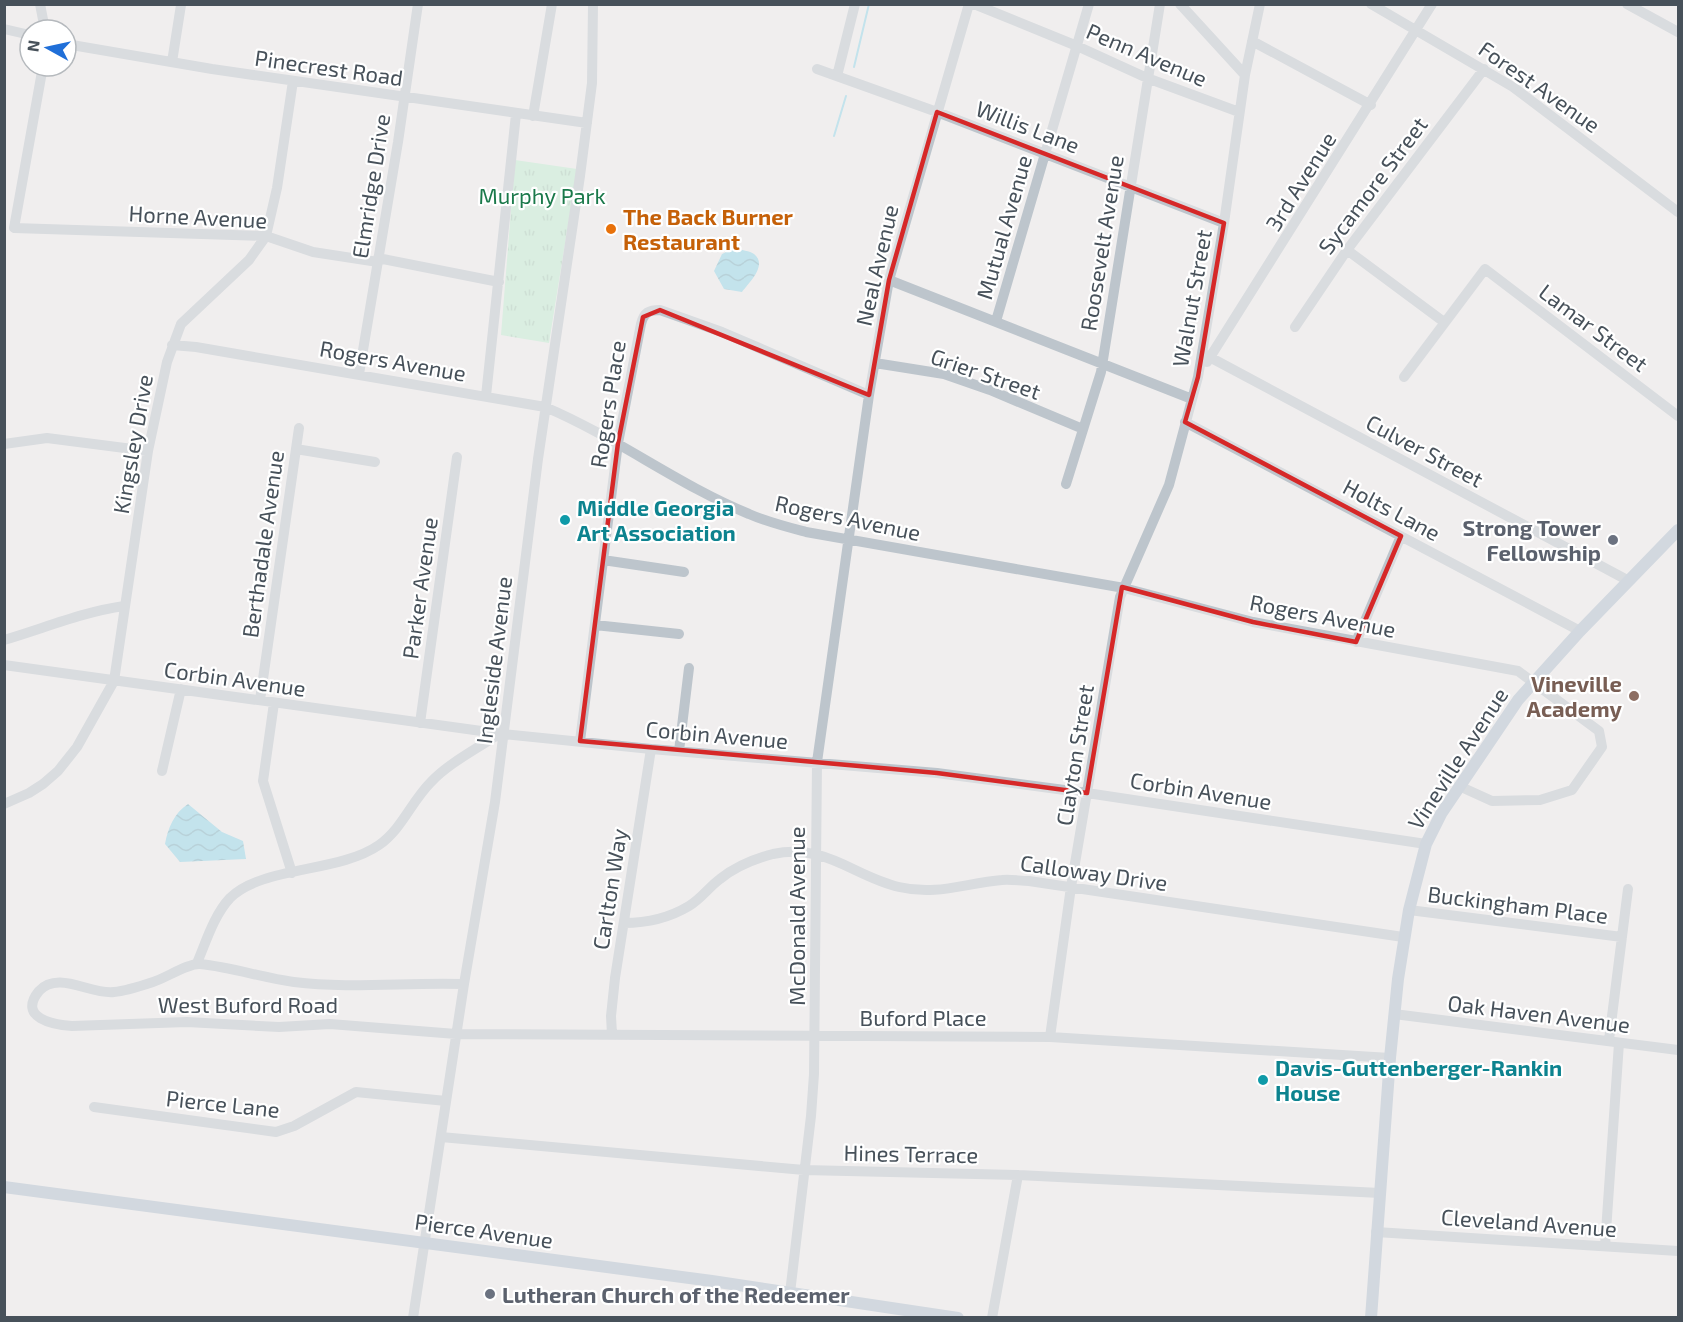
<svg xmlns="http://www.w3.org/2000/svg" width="1683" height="1322" viewBox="0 0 1683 1322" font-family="'Exo 2',sans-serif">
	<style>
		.park { fill: url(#park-tufts) }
		.water { fill: url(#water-waves) }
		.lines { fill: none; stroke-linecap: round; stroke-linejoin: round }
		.stream { stroke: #8cd4e8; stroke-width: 2 }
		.minor { stroke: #bdc5cc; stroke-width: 10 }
		.major { stroke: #aebdcc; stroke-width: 12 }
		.marked { fill: none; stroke: #d62828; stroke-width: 4.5; stroke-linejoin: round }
		.food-dot { fill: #e8710a; stroke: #fff; stroke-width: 2 }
		.culture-dot { fill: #0f9aa8; stroke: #fff; stroke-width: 2 }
		.worship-dot { fill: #6b7280; stroke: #fff; stroke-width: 2 }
		.education-dot { fill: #8d6e63; stroke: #fff; stroke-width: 2 }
		.labels { text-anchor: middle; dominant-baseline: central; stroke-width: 4.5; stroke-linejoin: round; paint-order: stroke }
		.street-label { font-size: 22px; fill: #47515a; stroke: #fff }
		.park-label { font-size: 22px; fill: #1a794a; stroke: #fff }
		.food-label { font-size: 22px; font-weight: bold; fill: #c56008; stroke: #fff; text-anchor: start }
		.culture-label { font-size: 22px; font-weight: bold; fill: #0d838f; stroke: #fff; text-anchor: start }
		.worship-label { font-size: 22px; font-weight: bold; fill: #5b616d; stroke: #fff; text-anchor: end }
		.education-label { font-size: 22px; font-weight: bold; fill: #785e54; stroke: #fff; text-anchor: end }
	</style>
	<defs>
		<pattern id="park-tufts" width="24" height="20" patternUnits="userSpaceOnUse" patternTransform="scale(1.5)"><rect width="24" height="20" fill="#beedd0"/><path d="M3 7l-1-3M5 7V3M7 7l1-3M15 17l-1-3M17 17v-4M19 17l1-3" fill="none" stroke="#a5cdb5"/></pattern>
		<pattern id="water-waves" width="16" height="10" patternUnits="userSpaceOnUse" patternTransform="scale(1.5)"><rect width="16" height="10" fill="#8cd4e8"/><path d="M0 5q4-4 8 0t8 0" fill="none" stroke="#74aebf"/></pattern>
	</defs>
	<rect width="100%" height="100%" fill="#f0eeee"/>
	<path class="park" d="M515 160 577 169 549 343 501 335Z"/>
	<path class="water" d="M735 248C741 250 750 251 754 254 768 265 749 283 742 292L724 289 714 271 722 254Z
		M188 804 222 832 243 841 246 859 180 862 165 844C168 828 174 813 188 804Z"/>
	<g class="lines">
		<path class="stream" d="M854 67 869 4
			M834 136 846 96"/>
		<path class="minor" d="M40 4 45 30
			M974 4 1077 46 1147 78 1239 112
			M1180 4 1245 75
			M1371 4 1513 87 1678 212
			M1627 4 1678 32
			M4 29 30 35
			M1252 41 1371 105
			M66 44 212 69 587 123
			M172 62 181 5
			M43 66 14 228 266 236 313 252 378 262
			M817 69 937 112 1224 223
			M837 76 855 4
			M533 116 552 4
			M1347 250 1444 322
			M378 258 499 282
			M889 280 1192 399
			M996 321 1089 4
			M1295 327 1347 250 1484 69
			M172 345 196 347 545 407C616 437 678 485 749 514 767 522 787 527 806 532L1124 588 1253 622 1518 671 1599 731 1602 747 1572 790 1540 800 1492 801 1459 786
			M1202 353 1629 581
			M1207 362 1432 4
			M875 363 944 374 990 390 1083 429
			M359 374 398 142 418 4
			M1404 377 1485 269 1678 416
			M486 396 516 114
			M1185 422 1580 631
			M4 444 47 438 148 451
			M296 449 375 462
			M1066 484 1101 372 1160 4
			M603 560 684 572
			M595 625 679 634
			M4 640C45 628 82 612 124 606
			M1356 642 1401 536
			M4 665 503 734 651 749 937 773 1087 793 1426 844
			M260 700 299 428
			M274 703 263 781 292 873
			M420 723 457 457
			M580 741 618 443 641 324C644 312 649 310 660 310L722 332 869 395
			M679 751 689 668
			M162 771 181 689
			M4 804 29 793 43 784 58 771 77 747 114 681 148 451 167 362 181 324 249 260 266 236 277 188 293 81
			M1409 910 1622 937
			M624 923C647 923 669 918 689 906 701 899 709 887 720 879 735 867 754 859 773 854 826 843 853 876 899 887 937 896 965 883 1002 880 1011 879 1020 881 1029 881L1403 937
			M197 963C206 942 214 915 230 898 262 866 339 873 379 845 402 829 411 802 431 782 448 764 473 751 494 737L503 734
			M464 984C407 982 350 989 294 982 263 978 232 967 200 964 188 963 166 978 153 982 141 986 126 991 114 992 91 995 58 970 39 991 17 1018 54 1025 72 1026L187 1022 279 1027 330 1024 456 1034 1050 1037 1390 1058
			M1394 1014 1678 1050
			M612 1034 611 1016 615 978 651 749
			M1050 1037 1071 887 1120 597 1169 485 1198 377 1224 223 1245 75 1260 4
			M1609 1040 1628 889
			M94 1107 276 1132 294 1126 356 1092 446 1101
			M441 1137 804 1170 1018 1175 1380 1193
			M1376 1232 1678 1251
			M1605 1246 1619 1043
			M790 1293 811 1116 814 1074 817 762 869 395 889 280 969 4
			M413 1318 464 984 495 802 538 459 580 176 592 83 593 4
			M992 1318 1018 1175"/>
		<path class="major" d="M4 1187 712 1281 958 1318
			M1371 1318 1390 1058 1398 979 1409 910 1426 844 1441 814 1518 700 1580 631 1678 530"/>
	</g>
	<path d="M0 0H1683V1322H0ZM937 112 1224 223 1198 377 1185 422 1401 536 1356 642 1253 622 1122 587 1087 793 937 773 580 741 618 443 643 317 660 310 869 395 889 280Z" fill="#f0eeee" fill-opacity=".55" fill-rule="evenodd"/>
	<path class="marked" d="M937 112 1224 223 1198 377 1185 422 1401 536 1356 642 1253 622 1122 587 1087 793 937 773 580 741 618 443 643 317 660 310 869 395 889 280Z"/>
	<circle class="food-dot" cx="611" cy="229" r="6"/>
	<g class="culture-dot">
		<circle cx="565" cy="520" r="6"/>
		<circle cx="1263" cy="1080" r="6"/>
	</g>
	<g class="worship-dot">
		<circle cx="1613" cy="540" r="6"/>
		<circle cx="490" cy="1294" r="6"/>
	</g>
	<circle class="education-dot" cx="1634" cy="696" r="6"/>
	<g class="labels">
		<g class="street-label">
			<text transform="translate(1147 54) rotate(23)">Penn Avenue</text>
			<text transform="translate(329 67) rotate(8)">Pinecrest Road</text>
			<text transform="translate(1540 86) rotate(35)">Forest Avenue</text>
			<text transform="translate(1028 126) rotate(21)">Willis Lane</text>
			<text transform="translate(1300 181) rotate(-58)">3rd Avenue</text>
			<text transform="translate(1372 185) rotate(-53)">Sycamore Street</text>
			<text transform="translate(370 186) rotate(-81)">Elmridge Drive</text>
			<text transform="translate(198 216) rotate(3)">Horne Avenue</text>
			<text transform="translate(1003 227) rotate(-74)">Mutual Avenue</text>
			<text transform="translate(1101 243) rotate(-81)">Roosevelt Avenue</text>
			<text transform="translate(876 265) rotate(-77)">Neal Avenue</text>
			<text transform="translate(1191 298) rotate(-80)">Walnut Street</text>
			<text transform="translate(1594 327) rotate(37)">Lamar Street</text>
			<text transform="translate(393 360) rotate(10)">Rogers Avenue</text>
			<text transform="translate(986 373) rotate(19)">Grier Street</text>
			<text transform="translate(607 404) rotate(-81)">Rogers Place</text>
			<text transform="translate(132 444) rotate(-80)">Kingsley Drive</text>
			<text transform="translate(1425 450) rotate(28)">Culver Street</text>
			<text transform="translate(1392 509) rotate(28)">Holts Lane</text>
			<text transform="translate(848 517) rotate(12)">Rogers Avenue</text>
			<text transform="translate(262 544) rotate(-82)">Berthadale Avenue</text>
			<text transform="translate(419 588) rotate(-82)">Parker Avenue</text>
			<text transform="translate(1323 615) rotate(11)">Rogers Avenue</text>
			<text transform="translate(493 660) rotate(-83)">Ingleside Avenue</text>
			<text transform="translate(235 678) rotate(8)">Corbin Avenue</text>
			<text transform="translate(717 734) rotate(5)">Corbin Avenue</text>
			<text transform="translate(1074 755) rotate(-81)">Clayton Street</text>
			<text transform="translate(1457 758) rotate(-57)">Vineville Avenue</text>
			<text transform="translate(1201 790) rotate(9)">Corbin Avenue</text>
			<text transform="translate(1094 872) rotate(8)">Calloway Drive</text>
			<text transform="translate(609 889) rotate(-81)">Carlton Way</text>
			<text transform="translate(1518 904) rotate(7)">Buckingham Place</text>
			<text transform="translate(796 916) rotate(-90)">McDonald Avenue</text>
			<text x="248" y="1004">West Buford Road</text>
			<text transform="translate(1539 1013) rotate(7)">Oak Haven Avenue</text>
			<text x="923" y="1017">Buford Place</text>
			<text transform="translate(223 1103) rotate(6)">Pierce Lane</text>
			<text transform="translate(911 1153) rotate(1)">Hines Terrace</text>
			<text transform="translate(1529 1222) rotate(4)">Cleveland Avenue</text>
			<text transform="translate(484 1230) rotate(8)">Pierce Avenue</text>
		</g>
		<g class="park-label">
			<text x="542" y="195">Murphy Park</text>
		</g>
		<g class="food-label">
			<text x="623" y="216">The Back Burner<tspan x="623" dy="25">Restaurant</tspan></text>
		</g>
		<g class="culture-label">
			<text x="577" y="507">Middle Georgia<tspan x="577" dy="25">Art Association</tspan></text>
			<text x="1275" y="1067">Davis-Guttenberger-Rankin<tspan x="1275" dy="25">House</tspan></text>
		</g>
		<g class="worship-label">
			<text x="1601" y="527">Strong Tower<tspan x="1601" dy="25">Fellowship</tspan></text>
			<text x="502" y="1294" text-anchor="start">Lutheran Church of the Redeemer</text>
		</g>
		<g class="education-label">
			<text x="1622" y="683">Vineville<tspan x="1622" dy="25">Academy</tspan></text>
		</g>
	</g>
	<rect width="1683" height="1322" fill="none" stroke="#47515a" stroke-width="12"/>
	<g transform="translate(48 48) rotate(278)"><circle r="28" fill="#ffffff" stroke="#b5b9bd" stroke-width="1.5"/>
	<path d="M0-4.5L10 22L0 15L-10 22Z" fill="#206fd8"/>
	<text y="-9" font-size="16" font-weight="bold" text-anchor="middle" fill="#47515a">N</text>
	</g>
</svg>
